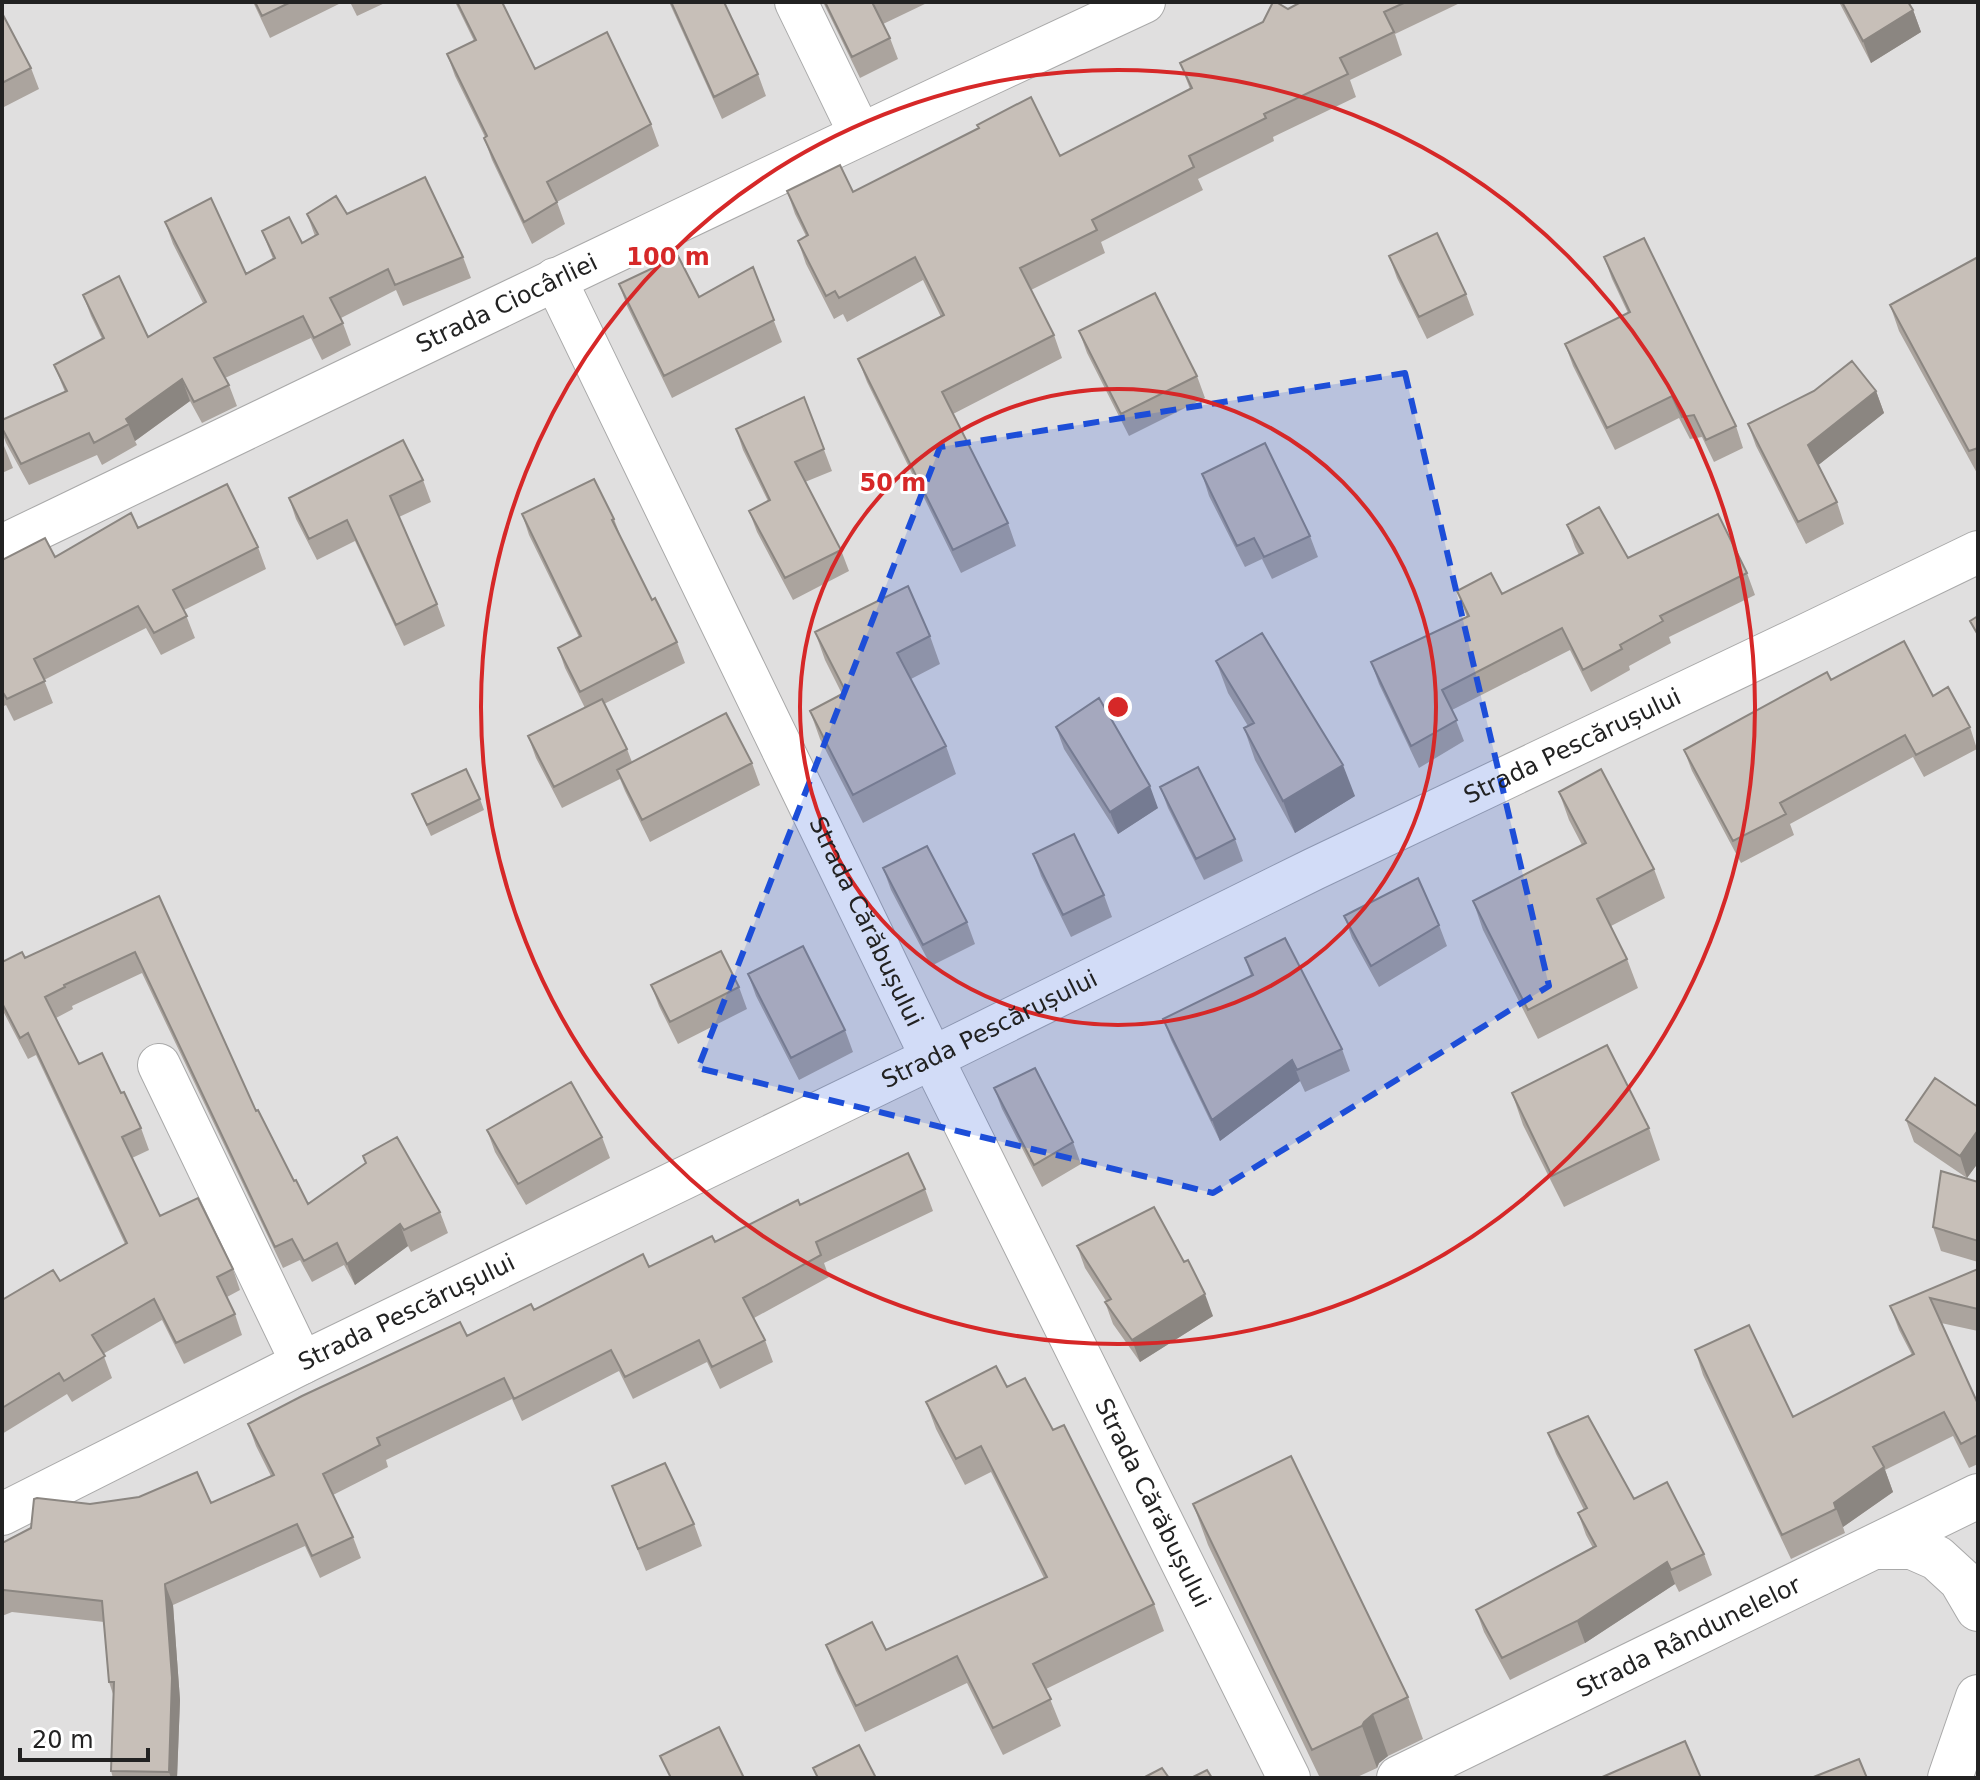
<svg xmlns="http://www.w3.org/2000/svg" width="1980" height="1780" viewBox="0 0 1980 1780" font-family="'DejaVu Sans',sans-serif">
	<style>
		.residential { fill: #e0dfdf }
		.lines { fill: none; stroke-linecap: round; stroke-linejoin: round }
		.minor-casing { stroke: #a9a9a9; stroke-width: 44 }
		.tertiary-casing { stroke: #a9a9a9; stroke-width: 46 }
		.minor { stroke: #fff; stroke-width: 42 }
		.tertiary { stroke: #fff; stroke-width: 44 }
		.wall { fill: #aba49e }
		.shaded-wall { fill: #8b8681 }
		.building { fill: #c7bfb8; stroke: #8b8681; stroke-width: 2 }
		.marked { fill: #1d4ed8; fill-opacity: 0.2; stroke: #1d4ed8; stroke-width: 6; stroke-dasharray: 16 10; stroke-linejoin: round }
		.ring { fill: none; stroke: #d62828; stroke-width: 4 }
		.labels { text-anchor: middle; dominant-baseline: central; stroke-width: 6; stroke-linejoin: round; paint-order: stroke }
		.street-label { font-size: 24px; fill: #222; stroke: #fff }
		.centre { fill: #d62828; stroke: #fff; stroke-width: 4 }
		.ring-label { font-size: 24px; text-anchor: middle; font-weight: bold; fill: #d62828; stroke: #fff; stroke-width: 6; stroke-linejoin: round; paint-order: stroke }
	</style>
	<rect width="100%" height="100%" fill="#f2efe9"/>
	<path class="residential" d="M2 2H1978V1778H2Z"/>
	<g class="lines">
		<defs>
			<g id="minor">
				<path d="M796 2 860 134"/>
				<path id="s1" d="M555 279 932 1058 1289 1778"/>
				<path id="s2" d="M2 546C382 363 761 180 1144 2"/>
				<path d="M159 1065 302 1363"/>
				<path id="s3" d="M2 1514 302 1363 932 1058 1314 869 1808 634 1978 552"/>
			</g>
			<g id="tertiary">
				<path d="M1875 1547H1912L1937 1558 1961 1580 1978 1609"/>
				<path id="s4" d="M1399 1778 1978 1496"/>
				<path d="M1950 1778 1978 1697"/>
			</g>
		</defs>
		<use href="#minor" class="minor-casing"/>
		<use href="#tertiary" class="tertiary-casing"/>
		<use href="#minor" class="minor"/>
		<use href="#tertiary" class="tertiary"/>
	</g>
	<path class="wall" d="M253 2H343L270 38Z
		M350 2H387L357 16Z
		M455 2H502L535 69 651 124 659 146 557 202 565 224 532 244 492 160 484 138 485 137 455 76 447 54 474 41Z
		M669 2H724L758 74 766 96 722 119Z
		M823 2H929L883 24 890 38 898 59 860 78Z
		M1301 2H1462L1395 34 1402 55 1350 80 1356 97 1273 137 1274 141 1198 179 1203 190 1101 242 1105 253 1031 290 1054 335 1062 358 953 414 1008 523 1016 546 961 573 867 382 858 359 941 317 923 280 847 322 843 314 834 319 806 264 798 241 806 236 795 214 787 191 853 192 1060 156 1190 89 1180 63 1263 22Z
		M1839 2H1908L1913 10 1921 32 1871 63Z
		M2 13 31 68 39 89 2 108Z
		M307 214H347L463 257 471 278 403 306 396 290 341 318 351 345 322 360 311 338 225 378 229 385 237 406 202 423 190 401 135 441 137 445 102 465 97 455 29 485 6 443 2 432V420L65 392 54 365 102 339 91 316 83 295 148 337 203 303 173 244 165 222 246 274 273 259 262 231 302 243 315 236Z
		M1389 256 1466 294 1474 315 1427 339 1397 278Z
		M1604 257 1736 426 1743 448 1714 462 1702 437 1690 439 1679 418 1615 450 1573 366 1565 344 1628 313 1612 279Z
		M1978 257V475L1899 331 1890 305Z
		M753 267 782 342 672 398 627 306 619 284 699 297Z
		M1079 331 1197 376 1205 398 1129 436 1087 353Z
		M1876 391 1884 413 1818 465 1837 502 1844 524 1806 544 1756 446 1748 424Z
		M804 397 832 471 805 482 841 550 849 571 793 600 757 532 749 511 768 501 743 450 736 429Z
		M2 441 13 468 2 473Z
		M1202 474 1310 536 1318 557 1272 579 1262 559 1245 567 1209 496Z
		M423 480 431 502 399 517 437 604 445 626 404 646 355 541 317 560 296 519 289 498Z
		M522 514 614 519 622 540 652 600 677 642 685 663 604 704 627 749 632 762 752 763 760 785 650 842 625 791 620 779 562 808 536 758 528 736 585 708 565 668 558 648 579 637 529 535Z
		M1567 525 1628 558 1747 573 1755 595 1669 637 1671 643 1629 666 1630 670 1591 692 1570 650 1452 710 1464 741 1419 768 1379 684 1371 662 1467 617 1457 591 1502 594 1579 555 1575 547Z
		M138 528 258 547 266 569 184 610 195 638 161 655 146 628 44 680 53 703 14 721 6 705 2 707V560L55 557Z
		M815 632 930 636 940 664 911 679 946 746 956 774 863 823 820 739 810 711 842 694 825 660Z
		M1216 661 1355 796 1295 833 1255 760 1244 728 1248 726 1228 693Z
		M1831 680 1933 696 1970 727 1977 749 1924 777 1913 757 1790 824 1794 835 1741 863 1692 771 1684 750Z
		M1056 727 1158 808 1118 834 1064 749Z
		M1160 787 1235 839 1243 861 1204 880 1168 808Z
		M1559 792 1654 869 1665 898 1611 926 1627 959 1638 988 1538 1039 1483 930 1473 901 1582 845 1569 820Z
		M412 794 480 799 484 810 431 836Z
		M1033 854 1104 895 1112 917 1071 937 1041 876Z
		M883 868 967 922 975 944 931 966 891 890Z
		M159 896 256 1111 294 1181 308 1204 366 1163 363 1156 440 1212 448 1233 411 1252 408 1246 355 1285 344 1265 312 1282 300 1260 283 1268 142 973 72 1006 73 1009 56 1018 79 1064 121 1093 141 1128 149 1150 132 1158 160 1216 233 1269 240 1290 227 1297 235 1314 242 1335 184 1364 162 1320 103 1354 112 1378 72 1402 67 1394 2 1434V1300L60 1281 125 1244 36 1055 28 1059 2 1009V962L25 958Z
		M1344 916 1439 925 1447 946 1379 987 1352 938Z
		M1245 958 1342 1049 1350 1071 1305 1092 1300 1081 1220 1141 1171 1040 1163 1019 1251 976Z
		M748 974 845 1030 853 1052 799 1080 756 996Z
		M651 985 739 987 747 1009 678 1044 659 1006Z
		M994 1088 1073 1142 1081 1164 1042 1187 1002 1109Z
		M1512 1093 1649 1128 1660 1160 1564 1207 1523 1125Z
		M1978 1107V1163L1967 1178 1914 1142 1906 1120Z
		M487 1130 602 1137 610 1158 526 1205 495 1152Z
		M1978 1182V1262L1941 1251 1933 1227Z
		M925 1189 933 1211 824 1263 829 1277 754 1318 765 1340 773 1362 720 1389 707 1362 633 1399 619 1371 522 1421 512 1399 386 1460 388 1467 333 1495 353 1537 361 1558 320 1578 305 1546 173 1605 180 1700 177 1778H113L111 1771 113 1694 109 1682 104 1622 12 1612 2 1616V1543L90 1504 211 1503 271 1476 256 1446 248 1424 534 1310 715 1242 800 1205Z
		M1077 1246 1213 1316 1140 1362 1113 1324 1105 1302 1106 1301 1085 1268Z
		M1978 1269V1331L1941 1323 1978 1404V1464L1969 1468 1953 1436 1885 1470 1893 1492 1843 1527 1845 1533 1791 1559 1703 1375 1695 1350 1793 1417 1912 1355 1899 1330 1890 1306Z
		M1007 1387 1053 1430 1154 1604 1164 1631 1046 1689 1061 1726 1003 1755 967 1683 865 1732 836 1671 826 1645 886 1650 1044 1578 991 1472 965 1485 936 1429 926 1402Z
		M1548 1433 1704 1554 1712 1575 1679 1592 1675 1584 1585 1643 1510 1680 1484 1632 1476 1610 1593 1548 1586 1535 1578 1513 1584 1510 1556 1454Z
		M612 1486 694 1524 702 1546 646 1571Z
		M1193 1504 1408 1697 1423 1739 1388 1756 1379 1763 1377 1768 1355 1778H1320L1208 1545Z"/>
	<path class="shaded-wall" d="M1913 10 1921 32 1871 63 1863 41Z
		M182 379 190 401 135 441 126 419Z
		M1876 391 1884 413 1816 467 1808 445Z
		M1343 765 1355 796 1295 833 1283 801Z
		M1150 786 1158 808 1118 834 1110 812Z
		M1292 1060 1300 1081 1220 1141 1212 1120Z
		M1978 1130V1163L1967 1178 1960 1156Z
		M400 1224 408 1246 355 1285 347 1264Z
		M1205 1294 1213 1316 1140 1362 1132 1340Z
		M1884 1467 1893 1492 1843 1527 1834 1503Z
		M1667 1562 1675 1584 1585 1643 1577 1621Z
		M165 1584 173 1605 180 1700 177 1778H171L169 1772Z
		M1373 1714 1388 1756 1379 1763 1377 1768 1362 1726 1364 1722Z"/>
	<path class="building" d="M255 2H291L262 16Z
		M457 2H502L535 69 607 32 651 124 547 182 557 202 524 222 484 138 487 136 447 54 476 40Z
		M671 2H724L758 74 714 97Z
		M825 2H876L873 4 890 38 852 57Z
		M1273 2H1276L1288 9 1301 2H1406L1384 12 1394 32 1340 58 1348 74 1264 114 1266 118 1189 156 1194 167 1092 220 1097 230 1020 268 1054 335 942 392 1008 523 953 550 858 359 944 315 915 257 839 298 835 291 826 296 798 241 808 235 787 191 840 165 853 192 979 128 977 125 1031 97 1060 156 1192 88 1180 63 1263 22Z
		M1842 2H1908L1913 10 1863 41Z
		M2 13 31 68 2 83Z
		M425 177 463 257 395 285 388 269 330 298 343 323 314 338 303 316 214 358 229 385 194 402 182 379 126 419 129 424 94 443 89 433 21 464 2 428V420L67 391 54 365 104 338 83 295 119 276 148 337 206 302 165 222 211 198 246 274 275 258 262 231 289 217 302 243 318 234 307 214 336 196 347 214Z
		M1437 233 1466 294 1419 317 1389 256Z
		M1644 238 1736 426 1706 440 1694 415 1682 417 1672 396 1607 428 1565 344 1630 312 1604 257Z
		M678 256 699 297 753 267 774 320 664 376 619 284Z
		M1978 257V448L1969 451 1890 305Z
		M1155 293 1197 376 1121 414 1079 331Z
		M1852 361 1876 391 1808 445 1837 502 1798 522 1748 424 1814 391Z
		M804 397 824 449 795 462 841 550 785 578 749 511 770 500 736 429Z
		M403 440 423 480 390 496 437 604 396 625 347 520 309 539 289 498Z
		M1265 443 1310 536 1264 557 1254 538 1237 546 1202 474Z
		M594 479 614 519 612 520 652 600 655 598 677 642 580 692 558 648 581 636 522 514Z
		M227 484 258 547 173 590 187 616 154 633 138 606 34 659 45 681 7 699 2 691V560L45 538 55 557 131 513 138 528Z
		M1599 507 1628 558 1718 514 1747 573 1660 616 1663 621 1620 645 1622 649 1583 670 1562 628 1442 690 1457 720 1411 746 1371 662 1469 616 1457 591 1491 573 1502 594 1583 553 1567 525Z
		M908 586 930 636 897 653 946 746 853 795 810 711 846 692 815 632Z
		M1978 616V635L1970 621Z
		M1262 633 1343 765 1283 801 1244 728 1254 723 1216 661Z
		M1904 641 1933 696 1948 687 1970 727 1916 755 1905 735 1780 803 1786 814 1733 841 1684 750 1827 672 1831 680Z
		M1099 698 1150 786 1110 812 1056 727Z
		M602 699 627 749 554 787 528 736Z
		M726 713 752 763 642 820 617 770Z
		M1198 767 1235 839 1196 859 1160 787Z
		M466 769 480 799 427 825 412 794Z
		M1601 769 1654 869 1597 899 1627 959 1528 1010 1473 901 1586 843 1559 792Z
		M1074 834 1104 895 1063 915 1033 854Z
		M927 846 967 922 923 945 883 868Z
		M1418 878 1439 925 1371 966 1344 916Z
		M159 896 256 1111 258 1110 294 1181 296 1180 308 1204 366 1163 363 1156 397 1137 440 1212 404 1230 400 1224 347 1264 337 1243 304 1261 292 1239 275 1247 135 952 64 985 65 987 45 997 79 1064 102 1053 121 1093 124 1092 141 1128 122 1137 160 1216 198 1198 233 1269 217 1277 235 1314 176 1343 154 1299 92 1335 105 1356 64 1381 59 1373 2 1408V1300L53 1270 60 1281 127 1243 28 1033 20 1038 2 1003V962L22 952 25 958Z
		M1285 938 1342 1049 1297 1070 1292 1060 1212 1120 1163 1019 1253 975 1245 958Z
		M803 946 845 1030 791 1058 748 974Z
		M721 951 739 987 670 1022 651 985Z
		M1607 1045 1649 1128 1552 1176 1512 1093Z
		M1035 1068 1073 1142 1034 1165 994 1088Z
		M1935 1078 1978 1107V1130L1960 1156 1906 1120Z
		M571 1082 602 1137 518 1184 487 1130Z
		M908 1153 925 1189 816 1242 821 1255 743 1298 765 1340 712 1367 699 1340 625 1377 611 1350 514 1399 504 1378 377 1438 380 1445 323 1474 353 1537 312 1556 297 1524 165 1584 172 1678 169 1772 111 1771 114 1682H109L102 1601 4 1590 2 1591V1543L31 1528 34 1499 37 1498 90 1504 139 1497 197 1472 211 1503 274 1475 248 1424 302 1396 460 1322 467 1336 531 1304 534 1310 643 1254 649 1267 712 1236 715 1242 798 1200 800 1205Z
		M1941 1171 1978 1182V1241L1933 1227Z
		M1154 1207 1184 1262 1188 1260 1205 1294 1132 1340 1105 1302 1111 1299 1077 1246Z
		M1978 1269V1309L1930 1298 1978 1404V1435L1961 1444 1944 1412 1873 1447 1884 1467 1834 1503 1836 1509 1782 1535 1695 1350 1749 1325 1793 1417 1914 1354 1890 1306Z
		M996 1366 1007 1387 1025 1378 1053 1430 1064 1425 1154 1604 1033 1664 1051 1699 993 1728 957 1656 856 1706 826 1645 872 1622 886 1650 1047 1577 981 1446 956 1459 926 1402Z
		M1588 1416 1634 1499 1667 1482 1704 1554 1671 1570 1667 1562 1577 1621 1502 1658 1476 1610 1596 1546 1578 1513 1587 1508 1548 1433Z
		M1291 1456 1408 1697 1373 1714 1364 1722 1362 1726 1312 1750 1193 1504Z
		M665 1463 694 1524 638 1549 612 1486Z
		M719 1727 744 1778H671L660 1756Z
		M1685 1741 1701 1778H1600Z
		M859 1745 876 1778H818L813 1768Z
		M1859 1759 1867 1778H1811Z
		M1162 1768 1169 1778H1143Z
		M1207 1770 1212 1778H1191Z"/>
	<path class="marked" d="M1405 373 1549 986 1213 1193 698 1068 940 447Z"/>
	<g class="ring">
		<circle cx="1118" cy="707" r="318"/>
		<circle cx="1118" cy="707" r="637"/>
	</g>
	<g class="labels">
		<g class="street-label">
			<text stroke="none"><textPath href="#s2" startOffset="560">Strada Ciocârliei</textPath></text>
			<text stroke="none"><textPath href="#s3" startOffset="1748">Strada Pescărușului</textPath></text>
			<text stroke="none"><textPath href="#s1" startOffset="714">Strada Cărăbușului</textPath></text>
			<text stroke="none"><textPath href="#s3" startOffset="1100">Strada Pescărușului</textPath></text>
			<text stroke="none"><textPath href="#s3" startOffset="452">Strada Pescărușului</textPath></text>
			<text stroke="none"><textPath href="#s1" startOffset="1362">Strada Cărăbușului</textPath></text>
			<text stroke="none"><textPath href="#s4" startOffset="322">Strada Rândunelelor</textPath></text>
		</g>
	</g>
	<circle cx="1118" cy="707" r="12" class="centre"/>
	<g class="ring-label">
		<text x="668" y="265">100 m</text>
		<text x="893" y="491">50 m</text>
	</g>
	<rect width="1980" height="1780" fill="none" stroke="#222222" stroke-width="8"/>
	<path d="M20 1748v12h128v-12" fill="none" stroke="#222222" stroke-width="4"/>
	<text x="32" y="1748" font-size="24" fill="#222222" stroke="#ffffff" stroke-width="6" paint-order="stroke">20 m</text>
</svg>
